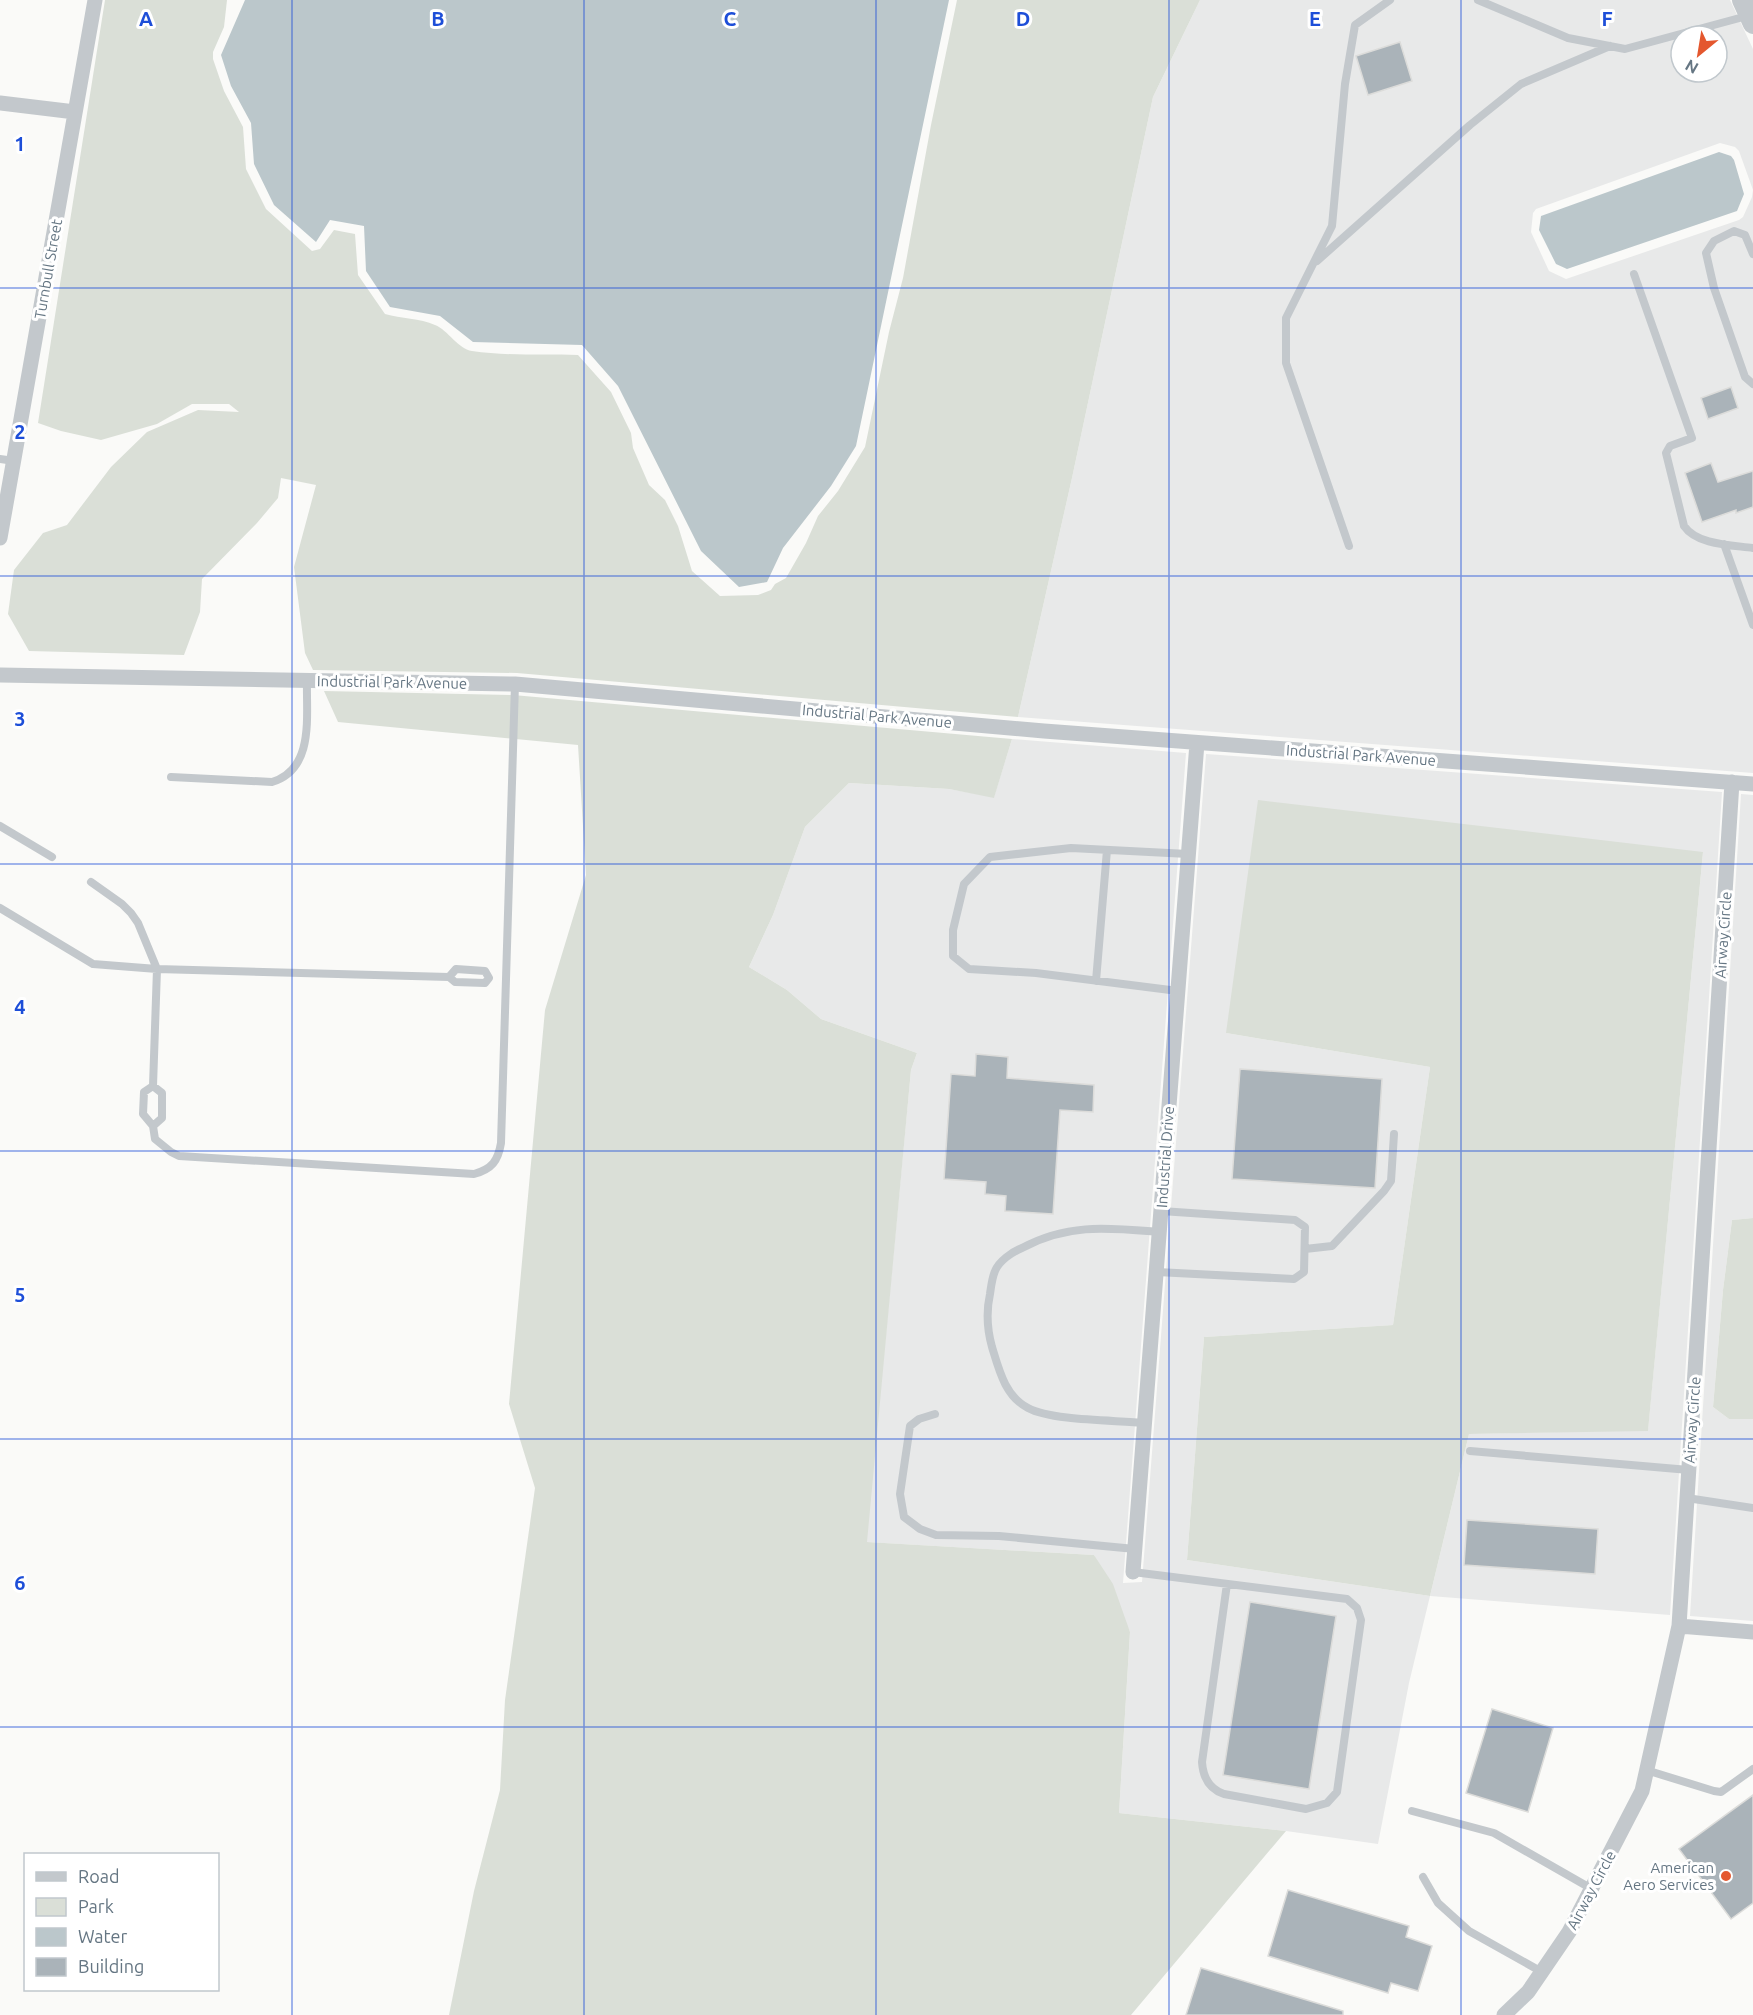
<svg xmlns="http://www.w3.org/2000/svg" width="1753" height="2015" viewBox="0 0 1753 2015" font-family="Ubuntu,sans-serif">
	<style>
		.built { fill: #e8e9e9; fill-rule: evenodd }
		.green { fill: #dadfd7 }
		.water { fill: #bbc7cb }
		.building { fill: #aab3b9; stroke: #dcdcda; stroke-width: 1.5 }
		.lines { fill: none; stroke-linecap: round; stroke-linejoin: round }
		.service { stroke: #c3c8cc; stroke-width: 8 }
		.minor { stroke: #c3c8cc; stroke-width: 15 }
		.tertiary { stroke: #c3c8cc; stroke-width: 20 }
		.grid { fill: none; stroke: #1d4ed8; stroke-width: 1.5; stroke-opacity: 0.55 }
		.poi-dot { fill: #e4572e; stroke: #fff; stroke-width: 2 }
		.labels { text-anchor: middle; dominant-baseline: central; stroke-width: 6; stroke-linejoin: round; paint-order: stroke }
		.street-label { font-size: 15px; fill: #657683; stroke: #fff }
		.poi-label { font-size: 15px; fill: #657683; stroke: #fff; text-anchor: end }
		.grid-label { font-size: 20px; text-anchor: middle; font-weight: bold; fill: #1d4ed8; stroke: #fff; stroke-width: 6; stroke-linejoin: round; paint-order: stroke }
	</style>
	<rect width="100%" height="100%" fill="#fafaf8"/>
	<path class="built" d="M1200 0H1730L1753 49V773L1018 717 1072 478 1153 97ZM1681 36H1717V72H1681ZM1720 143 1735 147 1739 151 1753 190 1752 197 1743 217 1739 220 1566 279 1549 271 1531 232 1533 213 1536 209Z
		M1012 739 1186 753 1123 1583 1142 1582 1206 754 1722 792 1670 1615 1430 1596 1409 1683 1378 1844 1286 1831 1119 1813 1130 1632 1094 1555 866 1542 911 1070 917 1053 821 1019 787 990 749 967 773 915 805 827 849 783 949 789 994 797ZM1703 852 1648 1430 1469 1434 1430 1596 1187 1560 1204 1337 1393 1325 1430 1067 1226 1033Z
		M1741 794 1753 795V1218L1732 1220 1723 1290 1713 1407 1729 1419H1753V1621L1690 1616Z"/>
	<path class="green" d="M105 0H227L224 27 213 52V59L224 91 243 127 246 169 266 209 312 251 320 249 334 230 355 234 358 275 385 314C401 319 420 318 435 325 448 330 458 349 472 351 505 356 544 354 578 355L611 392 631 433 633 448 649 485 665 500 678 526 692 571 720 596 758 595 771 590 775 584 786 578 806 543 818 516 838 491 865 447 889 332 903 278 931 125 957 0H1200L1153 97 1072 478 1018 717 517 673 313 670 305 653 294 567 316 485 281 478 278 498 257 523 202 579 200 612 184 655 29 651 8 614 14 570 43 533 67 525 111 467 147 432 198 410 239 412 229 404H192L157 424 101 440 61 431 38 423Z
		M324 691 513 695 1012 739 994 798 949 789 849 783 805 827 773 915 749 967 787 990 821 1019 917 1053 911 1070 867 1542 1094 1555 1113 1584 1130 1632 1119 1813 1286 1831 1131 2015H449L474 1891 500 1790 505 1700 535 1488 509 1404 545 1010 586 875 578 745 338 722Z
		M1258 800 1703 852 1648 1431 1469 1434 1430 1596 1187 1560 1204 1337 1393 1325 1430 1067 1226 1033Z
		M1753 1218V1419H1729L1713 1407 1723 1290 1732 1220Z"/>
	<path class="water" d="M245 0H949L856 446 831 486 783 548 767 582 739 587 701 551 618 386 582 345 473 342 440 316 390 307 366 271 364 226 330 220 316 242 274 205 254 164 251 123 231 86 221 55Z
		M1719 152 1731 156 1734 160 1744 194 1737 211 1567 269 1556 264 1539 230 1541 216Z"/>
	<path class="building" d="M1400 42 1412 81 1368 95 1356 56Z
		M1731 387 1738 408 1708 419 1701 398Z
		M1711 463 1718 482 1753 471V507L1736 513V510L1702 522 1685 473Z
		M976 1054 1008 1057 1007 1078 1094 1085 1093 1112 1060 1110 1053 1214 1005 1211 1006 1196 985 1194 986 1182 944 1179 951 1074 975 1076Z
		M1240 1069 1382 1079 1375 1188 1232 1179Z
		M1467 1520 1598 1529 1595 1574 1464 1565Z
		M1250 1602 1336 1616 1309 1789 1223 1775Z
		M1492 1709 1553 1728 1528 1812 1466 1793Z
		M1753 1795V1903L1731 1919 1679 1849Z
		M1288 1890 1409 1926 1406 1937 1432 1946 1418 1991 1391 1983 1388 1993 1268 1956Z
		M1201 1968 1343 2011V2015H1186Z"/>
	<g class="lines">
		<path class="service" d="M1478 0 1568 38 1625 49 1747 16
			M1753 254 1745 235 1734 231 1714 241 1706 253 1714 288 1745 377 1753 384
			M1317 261 1470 125 1521 84 1610 46
			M1634 274 1692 438 1670 446 1666 453 1684 526C1697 545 1731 545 1753 548
			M0 459 14 461
			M1724 544 1753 625
			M1349 546 1286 363V318L1332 226 1345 84 1355 25 1390 0
			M171 777 272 782C315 769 306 716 307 680
			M0 826 52 857
			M91 882 122 904 131 913 138 923 157 969 153 1086
			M0 908 93 964 157 969 449 977 455 982 485 983 489 978 485 971 456 969 449 977
			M1096 981 1107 850
			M1178 991 1036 973 969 969 953 956V930L964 884 990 857 1071 848 1188 854
			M153 1126 143 1114 144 1092 153 1086 162 1093V1118L153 1126 155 1139 171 1152 179 1156 474 1174C492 1169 498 1161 501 1143L515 684
			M1305 1249 1332 1246 1384 1191 1391 1181 1394 1134
			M1157 1272 1294 1279 1304 1272 1305 1227 1295 1220 1161 1211
			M935 1414 919 1419 910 1426 900 1494 904 1517 920 1529 936 1535 999 1536 1135 1549
			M1145 1423C1115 1420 1052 1421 1028 1408 1005 1396 999 1370 992 1347 987 1329 986 1312 990 1294 991 1287 992 1278 995 1271 999 1261 1012 1252 1022 1248 1068 1223 1109 1228 1159 1232
			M1470 1451 1689 1470
			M1687 1498 1753 1508
			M1133 1572 1347 1599 1357 1608 1361 1620 1337 1792 1327 1803 1306 1809 1224 1794C1209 1789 1203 1777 1202 1762L1227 1584
			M1646 1770 1714 1791 1721 1792 1753 1769
			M1412 1811 1494 1833 1592 1889
			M1423 1877 1438 1903 1469 1931 1542 1972"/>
		<path class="minor" d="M0 103 75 112
			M0 538 95 0
			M0 675 515 684 1044 731 1753 784
			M1133 1572 1197 743
			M1679 1626 1753 1632
			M1504 2015 1528 1992 1569 1932 1642 1791 1679 1626 1732 782"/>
		<path class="tertiary" d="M1742 0 1753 24"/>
	</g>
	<path class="grid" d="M292 0V2015M584 0V2015M876 0V2015M1169 0V2015M1461 0V2015M0 288H1753M0 576H1753M0 864H1753M0 1151H1753M0 1439H1753M0 1727H1753"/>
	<circle class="poi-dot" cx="1726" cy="1876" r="6"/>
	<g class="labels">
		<g class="street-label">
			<text transform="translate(48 269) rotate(-80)">Turnbull Street</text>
			<text transform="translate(392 682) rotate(1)">Industrial Park Avenue</text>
			<text transform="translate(877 716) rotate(5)">Industrial Park Avenue</text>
			<text transform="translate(1361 755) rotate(4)">Industrial Park Avenue</text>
			<text transform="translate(1723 935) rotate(-86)">Airway Circle</text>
			<text transform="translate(1165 1157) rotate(-86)">Industrial Drive</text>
			<text transform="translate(1692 1420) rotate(-86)">Airway Circle</text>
			<text transform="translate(1591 1890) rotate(-62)">Airway Circle</text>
		</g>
		<g class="poi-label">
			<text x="1714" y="1867">American<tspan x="1714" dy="17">Aero Services</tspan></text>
		</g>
	</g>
	<g class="grid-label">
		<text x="146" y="26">A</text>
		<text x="438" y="26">B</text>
		<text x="730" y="26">C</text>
		<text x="1023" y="26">D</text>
		<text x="1315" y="26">E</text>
		<text x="1607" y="26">F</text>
		<text x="20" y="151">1</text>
		<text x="20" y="439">2</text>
		<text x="20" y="726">3</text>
		<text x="20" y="1014">4</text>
		<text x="20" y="1302">5</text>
		<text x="20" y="1590">6</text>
	</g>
	<rect x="24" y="1853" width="195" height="138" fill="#ffffff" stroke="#c1c8cd" stroke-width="1.5"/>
	<rect x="36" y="1872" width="30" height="9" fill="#c3c8cc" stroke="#c1c8cd" stroke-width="1.5"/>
	<text x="78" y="1883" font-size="18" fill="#657683">Road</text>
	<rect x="36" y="1898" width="30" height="18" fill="#dadfd7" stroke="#c1c8cd" stroke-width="1.5"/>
	<text x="78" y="1913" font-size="18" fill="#657683">Park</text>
	<rect x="36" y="1928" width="30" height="18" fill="#bbc7cb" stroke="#c1c8cd" stroke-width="1.5"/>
	<text x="78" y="1943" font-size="18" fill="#657683">Water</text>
	<rect x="36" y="1958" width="30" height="18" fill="#aab3b9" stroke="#c1c8cd" stroke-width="1.5"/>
	<text x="78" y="1973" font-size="18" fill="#657683">Building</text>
	<g transform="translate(1699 54) rotate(210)"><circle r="28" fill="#ffffff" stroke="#c1c8cd" stroke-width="1.5"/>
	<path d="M0-4.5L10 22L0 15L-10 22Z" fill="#e4572e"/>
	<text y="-9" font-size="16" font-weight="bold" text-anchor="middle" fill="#657683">N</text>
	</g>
</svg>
